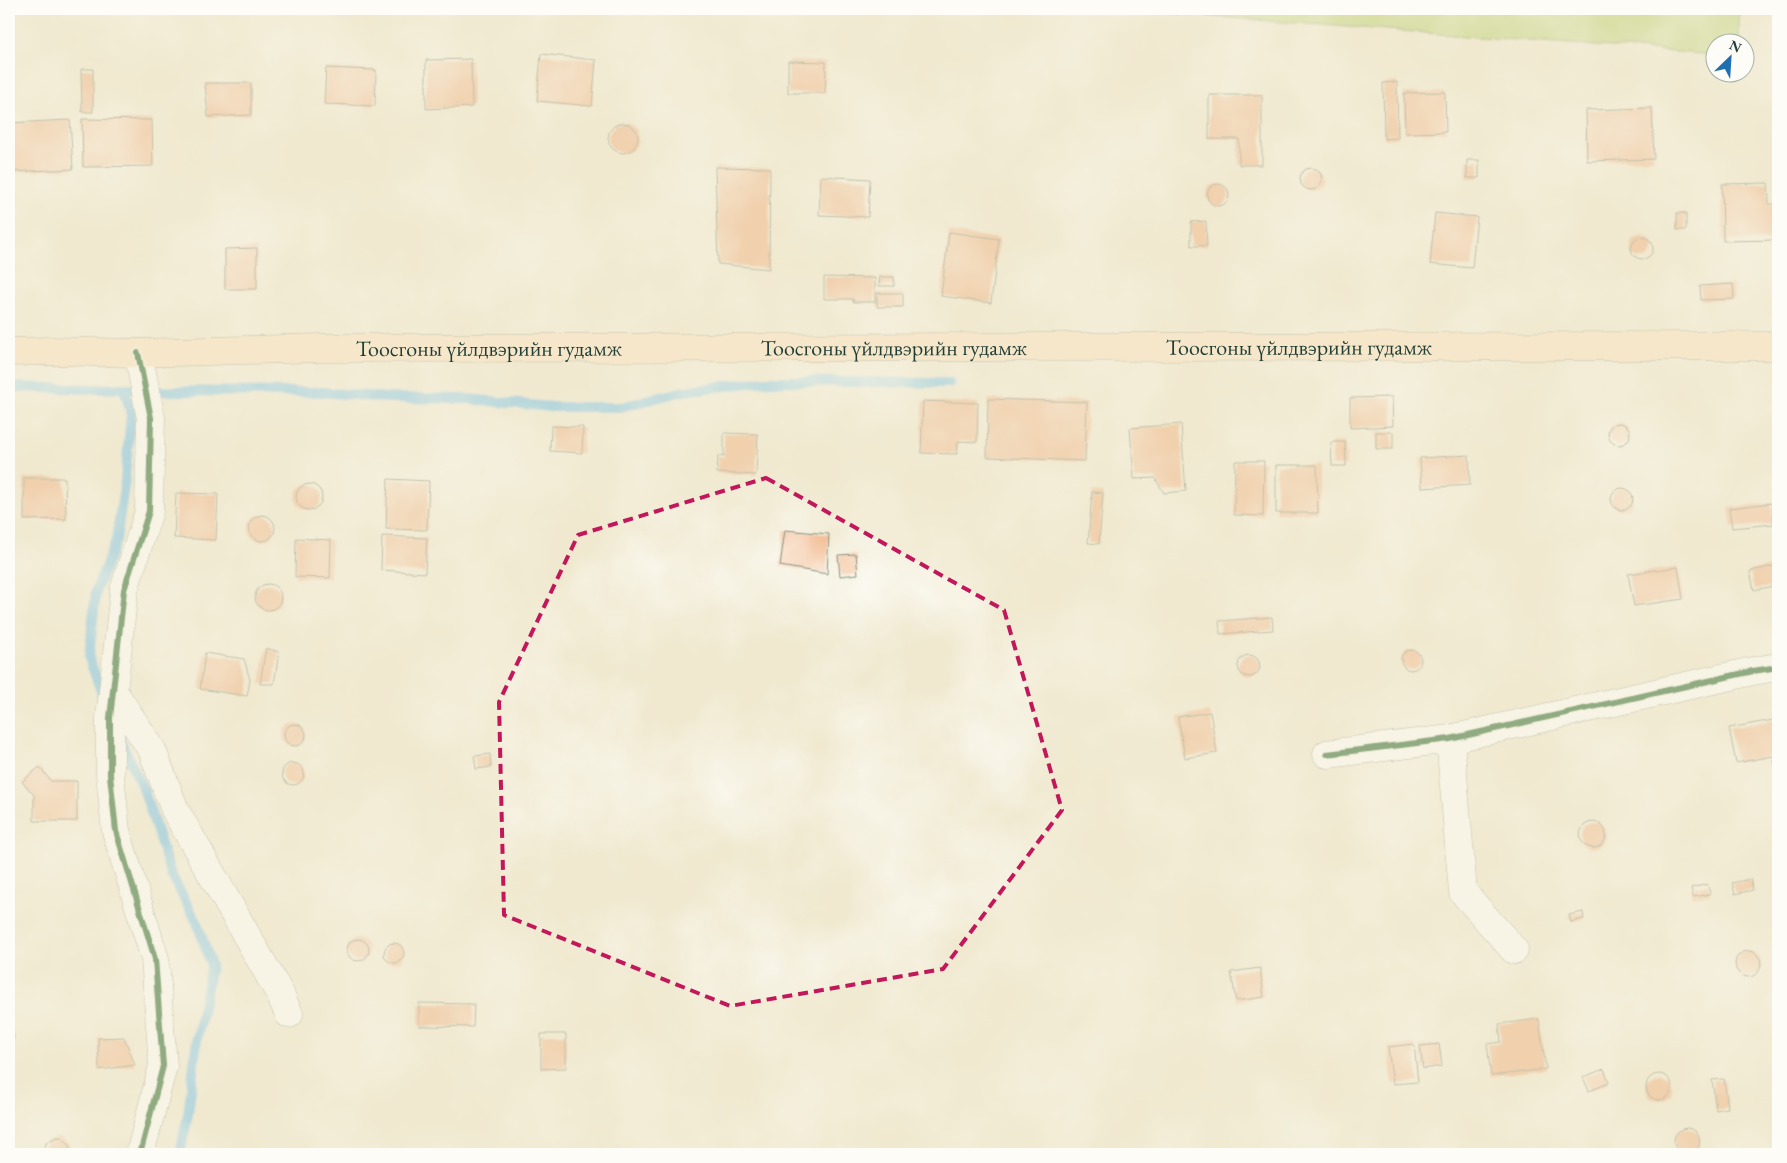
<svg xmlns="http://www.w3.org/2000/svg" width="1787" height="1163" viewBox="0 0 1787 1163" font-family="'EB Garamond',serif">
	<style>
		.green { fill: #bed377; stroke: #6e8856 }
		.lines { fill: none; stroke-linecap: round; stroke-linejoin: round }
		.stream { stroke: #6fbfea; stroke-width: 10 }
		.building { fill: #f1b284 }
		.street-casing { stroke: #889382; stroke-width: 29 }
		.secondary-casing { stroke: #889382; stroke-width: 29 }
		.street { stroke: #fff; stroke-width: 28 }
		.secondary { stroke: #fde5c5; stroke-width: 28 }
		.cycleway-casing { stroke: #fdfcf7; stroke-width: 9 }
		.cycleway { stroke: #1b5e20; stroke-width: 6 }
		.marked { fill: none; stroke: #c2185b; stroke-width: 4; stroke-dasharray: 10 6; stroke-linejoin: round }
		.labels { text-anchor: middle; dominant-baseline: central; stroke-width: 5; stroke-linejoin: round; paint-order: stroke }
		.street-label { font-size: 22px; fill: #1f3d34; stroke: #fdfcf7 }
	</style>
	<rect width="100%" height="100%" fill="#fdfcf7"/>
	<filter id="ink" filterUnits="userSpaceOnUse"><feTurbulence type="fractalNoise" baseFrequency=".02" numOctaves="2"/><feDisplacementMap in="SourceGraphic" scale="10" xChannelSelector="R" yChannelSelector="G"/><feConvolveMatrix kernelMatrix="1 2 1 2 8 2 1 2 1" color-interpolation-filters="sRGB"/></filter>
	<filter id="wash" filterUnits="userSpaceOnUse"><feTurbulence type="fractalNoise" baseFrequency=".0096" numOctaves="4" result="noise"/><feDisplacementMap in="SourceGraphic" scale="20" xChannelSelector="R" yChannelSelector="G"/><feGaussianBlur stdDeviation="1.12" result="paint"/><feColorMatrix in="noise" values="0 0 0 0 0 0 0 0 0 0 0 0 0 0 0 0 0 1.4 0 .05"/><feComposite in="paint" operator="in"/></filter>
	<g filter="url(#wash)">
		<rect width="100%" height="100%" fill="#f0e9d0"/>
		<path class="green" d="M1112 9H1739V42H1714V55Z"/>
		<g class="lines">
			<path class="stream" d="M9 387 103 389 124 388 145 391 322 392 387 398 468 399 551 407H621L684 391 765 381 949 383
				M104 700 89 658 96 590 116 540 125 480 131 414 124 388
				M119 737 144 791 171 875 197 922 211 965 197 1039 188 1114 180 1154"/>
		</g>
		<g id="blocks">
			<path class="building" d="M541 54 596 60 592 106 537 101Z
				M471 59 472 107 426 109V60Z
				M788 61 826 62 825 93H788Z
				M326 68 376 70 375 106 324 104Z
				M81 69H93V112H82Z
				M1397 82 1398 138 1384 139 1383 83Z
				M205 83H251V115L208 117Z
				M1445 92 1446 132 1405 133 1404 93Z
				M1209 95H1262V165H1239V139H1209Z
				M1652 108 1654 159 1587 161 1586 110Z
				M82 119 152 120 153 166 83 167Z
				M70 120 73 169 9 172V123Z
				M608 138a15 15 0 1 1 30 0a15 15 0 1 1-30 0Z
				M1467 160H1479V178H1467Z
				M715 167 770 168 769 269 718 264Z
				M1300 179a11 11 0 1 1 22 0a11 11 0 1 1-22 0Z
				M821 176 870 179 868 217 819 215Z
				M1768 183 1769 204H1778V240L1723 241 1722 184Z
				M1207 195a11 11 0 1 1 22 0a11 11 0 1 1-22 0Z
				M1435 213 1477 217 1472 268 1430 264Z
				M1677 213H1686V230H1677Z
				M1206 221 1207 246H1191V222Z
				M949 232 999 239 991 303 941 296Z
				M1631 248a11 11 0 1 1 22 0a11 11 0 1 1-22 0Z
				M257 248V289H225V249Z
				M824 277 875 278V302H853V299H824Z
				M880 277H894V286H879Z
				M1733 284 1734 299 1701 300 1700 286Z
				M877 293H903V307H877Z
				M1392 397 1393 426 1350 428V398Z
				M988 399 1087 402 1085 461 987 457Z
				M923 401 978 403 977 442 958 441 957 454 921 453Z
				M1608 434a11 11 0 1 1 22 0a11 11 0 1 1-22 0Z
				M1181 424 1186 491 1164 493 1155 478 1134 479 1130 428Z
				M551 426 583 427 582 453 550 451Z
				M1376 432H1393V449H1376Z
				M724 433 758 434 756 475 717 473 718 456 724 457Z
				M1331 442H1345L1346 466H1332Z
				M1469 455 1470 485 1422 488 1420 458Z
				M1235 461H1264L1263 516 1234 515Z
				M1276 465H1317L1318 513H1276Z
				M24 478H65L66 519 24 520Z
				M388 479 429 481 427 530 386 529Z
				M296 497a13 13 0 1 1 26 0a13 13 0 1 1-26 0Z
				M1611 499a11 11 0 1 1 22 0a11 11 0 1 1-22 0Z
				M1092 492 1103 493 1099 544 1088 543Z
				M176 493 218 494 216 540 174 538Z
				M1772 503 1774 524 1732 528 1729 508Z
				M249 528a13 13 0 1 1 26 0a13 13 0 1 1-26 0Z
				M785 530 829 534 827 574 780 566Z
				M382 536 427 538 425 573 381 570Z
				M296 538 331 540 330 578 295 577Z
				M856 554 858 574 840 576 838 555Z
				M1778 565V585L1754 590 1750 571Z
				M1678 567 1683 599 1634 606 1628 574Z
				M255 597a13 13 0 1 1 26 0a13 13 0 1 1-26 0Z
				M1272 617 1273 630 1220 634 1219 621Z
				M266 648 279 652 274 684H260Z
				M1401 660a10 10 0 1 1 20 0a10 10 0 1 1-20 0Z
				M205 653 244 659 250 680 247 696 200 689Z
				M1238 666a11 11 0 1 1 22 0a11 11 0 1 1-22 0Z
				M1210 712 1217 753 1185 758 1178 717Z
				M1778 719V779L1773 756 1736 763 1729 728Z
				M284 735a11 11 0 1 1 22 0a11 11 0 1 1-22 0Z
				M490 754 491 767 476 769 474 756Z
				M282 774a11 11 0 1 1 22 0a11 11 0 1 1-22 0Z
				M39 767 51 781H77V821H34V795L22 782Z
				M1580 835a13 13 0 1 1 26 0a13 13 0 1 1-26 0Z
				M1750 879 1753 890 1735 894 1732 883Z
				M1708 884 1710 894 1693 897 1691 888Z
				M1583 912 1584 919 1571 922 1569 915Z
				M347 950a11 11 0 1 1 22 0a11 11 0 1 1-22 0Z
				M384 953a10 10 0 1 1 20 0a10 10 0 1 1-20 0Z
				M1735 964a13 13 0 1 1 26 0a13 13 0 1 1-26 0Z
				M1260 968 1264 997 1236 1001 1231 972Z
				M419 1003 474 1004 473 1027 419 1026Z
				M1539 1019 1546 1069 1491 1076 1487 1044 1501 1042 1499 1024Z
				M9 1025 14 1036 13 1041 9 1047Z
				M541 1034H566V1068L541 1069Z
				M124 1037 135 1065 99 1070 98 1038Z
				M1414 1044 1418 1082 1393 1084 1388 1047Z
				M1439 1044 1442 1066 1423 1069 1420 1046Z
				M1604 1069 1609 1083 1589 1091 1583 1077Z
				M1646 1087a13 13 0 1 1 26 0a13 13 0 1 1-26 0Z
				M1724 1079 1728 1108 1716 1110 1712 1080Z
				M1674 1141a13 13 0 1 1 26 0a13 13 0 1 1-26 0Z
				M56 1137H61L69 1144 70 1154H45V1146L47 1142Z"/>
		</g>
	</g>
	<g filter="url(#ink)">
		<use href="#blocks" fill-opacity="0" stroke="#889382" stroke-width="1"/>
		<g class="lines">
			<defs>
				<path id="street" d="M138 353 151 418 149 511 124 590 110 718V775L116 831 155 959 163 1066 140 1154
					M113 691 152 750 175 810 280 994 289 1014
					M1450 739 1463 892 1514 950
					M1327 754 1450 739 1753 671 1778 667"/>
				<g id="secondary">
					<path id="s1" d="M9 352 51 351 138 353 321 348 1778 346"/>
				</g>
			</defs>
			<use href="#street" class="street-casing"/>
			<use href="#secondary" class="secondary-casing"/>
			<use href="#street" class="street"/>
			<use href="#secondary" class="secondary"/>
			<defs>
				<path id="cycleway" d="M138 353 151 418 149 511 124 590 110 718V775L116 831 155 959 163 1066 140 1154
					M1327 754 1450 739 1753 671 1778 667"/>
			</defs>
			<use href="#cycleway" class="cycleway-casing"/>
			<use href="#cycleway" class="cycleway"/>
		</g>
	</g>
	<path d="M0 0H1787V1163H0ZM766 478 1004 610 1062 810 943 969 730 1006 504 915 499 702 578 535Z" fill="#f0e9d0" fill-opacity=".55" fill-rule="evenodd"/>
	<path class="marked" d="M766 478 1004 610 1062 810 943 969 730 1006 504 915 499 702 578 535Z"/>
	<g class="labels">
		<g class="street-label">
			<text stroke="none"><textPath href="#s1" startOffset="885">Тоосгоны үйлдвэрийн гудамж</textPath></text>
			<text stroke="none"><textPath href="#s1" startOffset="1290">Тоосгоны үйлдвэрийн гудамж</textPath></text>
			<text stroke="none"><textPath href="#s1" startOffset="480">Тоосгоны үйлдвэрийн гудамж</textPath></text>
		</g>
	</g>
	<rect width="1787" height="1163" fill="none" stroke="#fdfcf7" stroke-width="30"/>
	<g transform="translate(1730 58) rotate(25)"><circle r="24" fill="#fdfcf7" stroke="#a4b0a9"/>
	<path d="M0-4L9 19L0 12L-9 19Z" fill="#1f6fb2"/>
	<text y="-8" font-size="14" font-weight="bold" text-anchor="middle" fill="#1f3d34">N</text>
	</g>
</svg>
